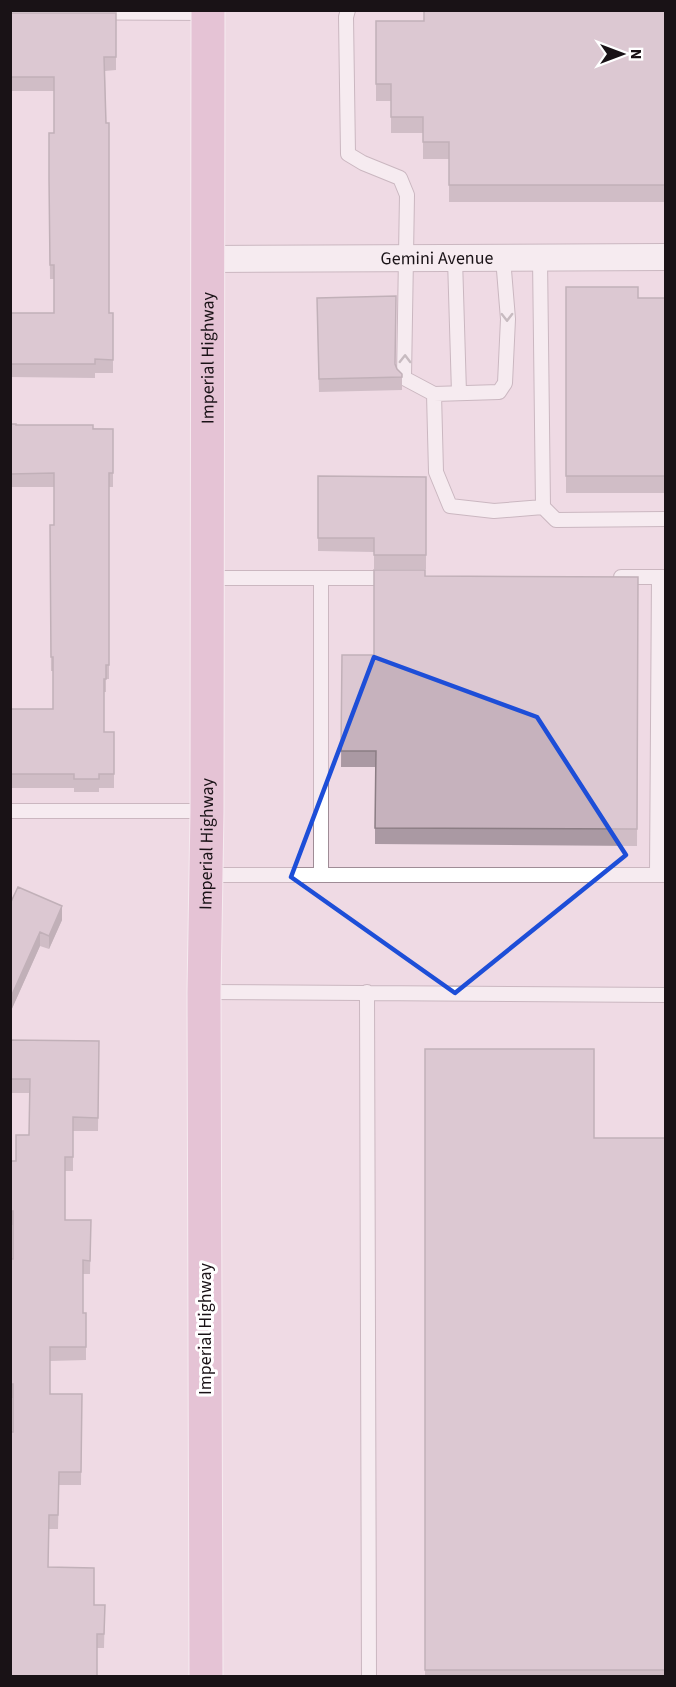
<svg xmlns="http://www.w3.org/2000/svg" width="676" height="1687" viewBox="0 0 676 1687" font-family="'Source Sans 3',sans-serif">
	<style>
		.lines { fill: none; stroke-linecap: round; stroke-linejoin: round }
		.lane-casing { stroke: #9f8c96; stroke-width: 16 }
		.street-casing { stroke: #9f8c96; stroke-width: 28 }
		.primary-casing { stroke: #fff; stroke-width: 35 }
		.lane { stroke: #fff; stroke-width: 14 }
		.street { stroke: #fff; stroke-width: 26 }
		.primary { stroke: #d9a7c4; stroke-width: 33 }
		.wall { fill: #aa99a3 }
		.shaded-wall { fill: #8b7d84 }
		.building { fill: #c6b2bd; stroke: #8b7d84; stroke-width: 1.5 }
		.oneway { stroke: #989496 }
		.marked { fill: none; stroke: #1d4ed8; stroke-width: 4.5; stroke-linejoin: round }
		.labels { text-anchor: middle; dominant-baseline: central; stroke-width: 6; stroke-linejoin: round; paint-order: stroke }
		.street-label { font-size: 18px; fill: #191216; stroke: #fff }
	</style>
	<rect width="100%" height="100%" fill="#efdae4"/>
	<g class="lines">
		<defs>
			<path id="lane" d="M348 10 346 17 348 154 363 163 400 178 407 195 404 378 434 394 499 392 505 383 508 319 503 258
				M10 12 208 13
				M540 258 543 507 556 520 666 519
				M455 259 459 393
				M434 394 436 472 450 506 494 511 543 507
				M621 577H666
				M208 578H391
				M321 578V874
				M10 811H207
				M206 875H666
				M657 875 659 577
				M204 992 666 995
				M367 992 369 1676"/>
			<g id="street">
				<path id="s1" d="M209 259 666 257"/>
			</g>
			<g id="primary">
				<path id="s2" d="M206 1676 204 992 207 811 208 10"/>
			</g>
		</defs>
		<use href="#lane" class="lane-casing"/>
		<use href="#street" class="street-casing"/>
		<use href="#primary" class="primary-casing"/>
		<use href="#lane" class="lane"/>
		<use href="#street" class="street"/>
		<use href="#primary" class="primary"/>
	</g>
	<path class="wall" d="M666 10V202H449V159H423V133H391V101H376V21H424Z
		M10 13H116V70L105 71 109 313H113V373H95V378L10 377V313H54V279H50L49 192 54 133V91H10Z
		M566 287 638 298H666V493H566Z
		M317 298 395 365 397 369 402 374V390L319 392Z
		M10 424 16 425 113 429V487H109V679H106V692H104V732H114V788H99V792H74V788H10V709H53V671H51L50 525H54V487H10Z
		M318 476 426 477V569H374V552L318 551Z
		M425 576 638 577 637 846 375 844V767H341L342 655H374Z
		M10 904 62 920 49 949 40 946 10 1013Z
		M10 1040 99 1041 98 1131H73V1171H65V1220H91L90 1274H83V1313H86V1360L50 1361V1394H82L81 1485H59L58 1529H49L48 1567 94 1605H105L104 1648H97L10 1677 13 1432V1398H10V1259H13V1225H10V1161H16L29 1135 30 1093H10Z
		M425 1049 594 1138H666V1677H425Z"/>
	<path class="shaded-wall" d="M62 906V920L49 949V936Z
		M40 932V946L10 1013V999Z"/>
	<path class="building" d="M424 10H666V185H449V142H423V117H391V84H376V21H424Z
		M10 13H116V57H104L106 123H109V313H113V360L95 359V364H10V313H54V265H50L49 179V133H54V77H10Z
		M566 287H638V298H666V476H566Z
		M396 296 395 364 397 369 402 374V377L319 379 317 298Z
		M10 424H16V425H93V429H113V473H109V665H106V679H104V732H114V774H99V779H74V774H10V709H53V657H51L50 525H54V473L10 474Z
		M318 476 426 477V555H374V538H318Z
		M374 570H425V576L638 577 637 829 375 828 376 751H341L342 655H374Z
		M18 887 62 906 49 936 40 932 10 999V904Z
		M10 1040 99 1041 98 1118 73 1117V1157H65V1220H91L90 1261 83 1260V1313H86V1347H50V1394H82L81 1472H59L58 1515H49L48 1567 94 1568V1605H105L104 1634H97V1677H10V1432H13V1384H10V1259H13V1211H10V1161H16V1135H29L30 1079H10Z
		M425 1049H594V1138H666V1670H425Z"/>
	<defs><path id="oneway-chevron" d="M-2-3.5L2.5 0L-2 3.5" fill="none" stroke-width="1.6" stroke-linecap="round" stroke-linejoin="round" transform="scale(1.5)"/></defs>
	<g class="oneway">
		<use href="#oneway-chevron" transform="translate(507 317) rotate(89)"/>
		<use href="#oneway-chevron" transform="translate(405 359) rotate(-89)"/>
	</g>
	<path d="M0 0H676V1687H0ZM374 657 537 717 626 855 455 993 291 877Z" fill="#efdae4" fill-opacity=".55" fill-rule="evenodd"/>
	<path class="marked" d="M374 657 537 717 626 855 455 993 291 877Z"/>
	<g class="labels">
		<g class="street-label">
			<text stroke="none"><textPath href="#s1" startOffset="228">Gemini Avenue</textPath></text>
			<text stroke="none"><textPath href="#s2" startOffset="1318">Imperial Highway</textPath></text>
			<text stroke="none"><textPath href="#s2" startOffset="832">Imperial Highway</textPath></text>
			<text transform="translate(205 1329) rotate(-90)">Imperial Highway</text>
		</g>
	</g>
	<rect width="676" height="1687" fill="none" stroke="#191216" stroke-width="24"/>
	<g transform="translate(622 54) rotate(90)" stroke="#ffffff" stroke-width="4.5" paint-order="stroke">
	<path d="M0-4.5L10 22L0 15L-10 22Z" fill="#191216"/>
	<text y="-9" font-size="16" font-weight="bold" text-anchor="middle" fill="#191216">N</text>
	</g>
</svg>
